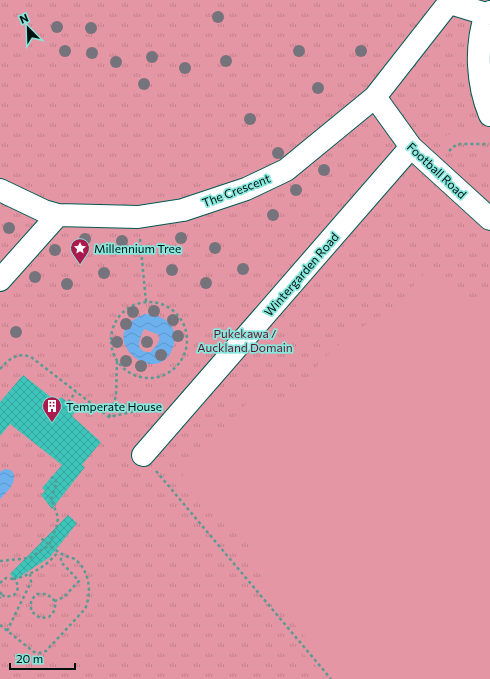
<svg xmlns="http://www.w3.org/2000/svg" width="490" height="679" viewBox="0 0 490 679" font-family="Commissioner,sans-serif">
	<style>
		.park { fill: url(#park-tufts) }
		.garden { fill: #e496a4 }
		.water { fill: url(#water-waves); fill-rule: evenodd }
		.building { fill: url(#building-cross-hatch) }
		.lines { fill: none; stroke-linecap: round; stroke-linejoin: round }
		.minor-casing { stroke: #005a54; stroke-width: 24 }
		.path { stroke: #579b94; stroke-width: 2.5; stroke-dasharray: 3 3; stroke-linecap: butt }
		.minor { stroke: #fff; stroke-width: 22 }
		.tree { fill: #75737c }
		.labels { text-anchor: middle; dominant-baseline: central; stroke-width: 3.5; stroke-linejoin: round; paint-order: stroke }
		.street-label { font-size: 12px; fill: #001210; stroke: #87e7dd }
		.poi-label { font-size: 12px; fill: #001210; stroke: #87e7dd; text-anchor: start }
		.park-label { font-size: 12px; fill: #66142d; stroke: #87e7dd }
	</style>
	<defs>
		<pattern id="park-tufts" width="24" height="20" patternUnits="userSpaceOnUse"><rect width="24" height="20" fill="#e496a4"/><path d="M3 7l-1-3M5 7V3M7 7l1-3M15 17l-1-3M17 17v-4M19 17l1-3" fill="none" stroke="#c2808c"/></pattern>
		<pattern id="water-waves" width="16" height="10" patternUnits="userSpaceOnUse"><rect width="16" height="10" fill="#6cb0ee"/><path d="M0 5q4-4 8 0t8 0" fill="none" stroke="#5c96cb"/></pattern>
		<pattern id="building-cross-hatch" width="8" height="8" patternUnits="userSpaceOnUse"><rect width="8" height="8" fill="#3fc4ba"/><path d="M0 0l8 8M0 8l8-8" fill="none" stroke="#36a79f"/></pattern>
	</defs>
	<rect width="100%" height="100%" fill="#87e7dd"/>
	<path class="park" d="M0 0H490V679H0Z"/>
	<path class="garden" d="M456 130 480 134 479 139 458 138 446 145 440 143 439 140Z
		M430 267 469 300 490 303V679H331L295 647 305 635C279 610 258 583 252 546L178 481 257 391 280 411 321 361 352 333 378 317 391 312Z"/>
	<path class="water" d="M145 314C161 314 179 324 174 344 161 395 88 335 145 314ZM144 329 159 335C161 343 155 346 151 352 133 353 140 338 144 329Z
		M5 469 11 470C20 480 7 492 0 499V472Z"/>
	<path class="building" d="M23 375 57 402 61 397 77 410 72 416 101 442 82 465 85 467 52 509 41 495 45 491 42 488 62 465 10 424 0 436V402Z
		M68 515 77 523 50 557 15 580 10 574Z"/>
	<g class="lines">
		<defs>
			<path id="minor" d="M450 3 486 14 490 12
				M486 14C475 46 477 84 490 115
				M375 97 411 147 490 219
				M0 190 44 211 58 215 138 217 183 210 246 189 286 170 375 97 451 0
				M0 280 58 215
				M143 455 411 147"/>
		</defs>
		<use href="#minor" class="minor-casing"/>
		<path class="path" d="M449 151 457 144H489
			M140 239 146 302
			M111 340a38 38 0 1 1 76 0a38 38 0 1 1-76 0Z
			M0 369C9 359 17 352 31 357L109 417 154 407
			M68 402 76 392
			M109 417 116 396 117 361
			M156 471 331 679
			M0 561 30 558 49 545 57 526 58 517 51 499 57 482 51 477
			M0 583 6 578 14 579
			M0 592 2 595 0 598
			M2 595 6 597 14 595C19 590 19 584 14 579 31 575 47 566 58 552
			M55 601 47 594H37L31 600V611L40 618 49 617 55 610V601L64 597 79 581 61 562V554
			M0 625 34 652 40 653 46 651 85 609C92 593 90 572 76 560 72 557 66 557 62 554 54 550 47 542 39 537
			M7 631 31 582 30 574"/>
		<use href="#minor" class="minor"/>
	</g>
	<g class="tree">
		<circle cx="218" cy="17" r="6"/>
		<circle cx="57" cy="27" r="6"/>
		<circle cx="91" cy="28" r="6"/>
		<circle cx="65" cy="51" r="6"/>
		<circle cx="299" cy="51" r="6"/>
		<circle cx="361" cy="51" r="6"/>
		<circle cx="92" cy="53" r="6"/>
		<circle cx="152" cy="57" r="6"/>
		<circle cx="226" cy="61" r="6"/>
		<circle cx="116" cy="62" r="6"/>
		<circle cx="185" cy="68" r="6"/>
		<circle cx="144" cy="84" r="6"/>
		<circle cx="318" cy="88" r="6"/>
		<circle cx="250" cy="119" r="6"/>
		<circle cx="278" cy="153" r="6"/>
		<circle cx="324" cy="170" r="6"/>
		<circle cx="296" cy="190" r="6"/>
		<circle cx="273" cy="215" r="6"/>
		<circle cx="9" cy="228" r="6"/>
		<circle cx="181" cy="238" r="6"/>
		<circle cx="85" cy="239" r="6"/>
		<circle cx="122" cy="241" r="6"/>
		<circle cx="215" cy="248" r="6"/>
		<circle cx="55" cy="250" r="6"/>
		<circle cx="243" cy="269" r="6"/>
		<circle cx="172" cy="270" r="6"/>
		<circle cx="104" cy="273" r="6"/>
		<circle cx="35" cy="277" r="6"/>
		<circle cx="206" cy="283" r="6"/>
		<circle cx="67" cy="284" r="6"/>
		<circle cx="154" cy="311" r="6"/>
		<circle cx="133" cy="312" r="6"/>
		<circle cx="173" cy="320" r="6"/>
		<circle cx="126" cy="324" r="6"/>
		<circle cx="16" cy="332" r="6"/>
		<circle cx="178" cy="336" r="6"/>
		<circle cx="117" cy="342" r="6"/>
		<circle cx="147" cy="342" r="6"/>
		<circle cx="161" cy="355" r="6"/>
		<circle cx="126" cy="361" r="6"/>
		<circle cx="141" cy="366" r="6"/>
	</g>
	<defs>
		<symbol id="sight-pin" viewBox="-11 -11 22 30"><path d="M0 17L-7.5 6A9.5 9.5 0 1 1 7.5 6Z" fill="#ac1a4d" stroke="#87e7dd"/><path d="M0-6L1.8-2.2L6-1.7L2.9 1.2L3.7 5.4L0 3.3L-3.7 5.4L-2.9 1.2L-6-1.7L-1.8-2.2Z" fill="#fff"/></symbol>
		<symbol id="building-pin" viewBox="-11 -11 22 30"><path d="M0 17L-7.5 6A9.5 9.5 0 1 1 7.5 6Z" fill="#ac1a4d" stroke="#87e7dd"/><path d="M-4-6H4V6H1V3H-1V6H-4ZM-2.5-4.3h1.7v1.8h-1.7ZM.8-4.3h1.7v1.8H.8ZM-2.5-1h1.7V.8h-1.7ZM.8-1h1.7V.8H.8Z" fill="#fff"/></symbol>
	</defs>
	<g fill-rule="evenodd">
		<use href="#sight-pin" x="69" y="237" width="22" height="30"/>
		<use href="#building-pin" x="41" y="395" width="22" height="30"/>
	</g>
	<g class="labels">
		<g class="street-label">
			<text transform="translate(437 170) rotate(43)">Football Road</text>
			<text transform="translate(236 190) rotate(-21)">The Crescent</text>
			<text transform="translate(301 274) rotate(-49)">Wintergarden Road</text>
		</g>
		<g class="poi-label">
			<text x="94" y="248">Millennium Tree</text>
			<text x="66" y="406">Temperate House</text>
		</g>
		<g class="park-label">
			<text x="245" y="333">Pukekawa /<tspan x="245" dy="14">Auckland Domain</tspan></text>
		</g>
	</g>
	<g transform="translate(28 28) rotate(337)" stroke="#87e7dd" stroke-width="3" paint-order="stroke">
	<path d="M0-3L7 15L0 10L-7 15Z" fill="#001210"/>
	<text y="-6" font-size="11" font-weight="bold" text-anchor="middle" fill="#001210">N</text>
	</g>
	<path d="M10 663v6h65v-6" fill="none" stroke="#001210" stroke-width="2"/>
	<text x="16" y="663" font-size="12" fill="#001210" stroke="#87e7dd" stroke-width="3" paint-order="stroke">20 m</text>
</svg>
